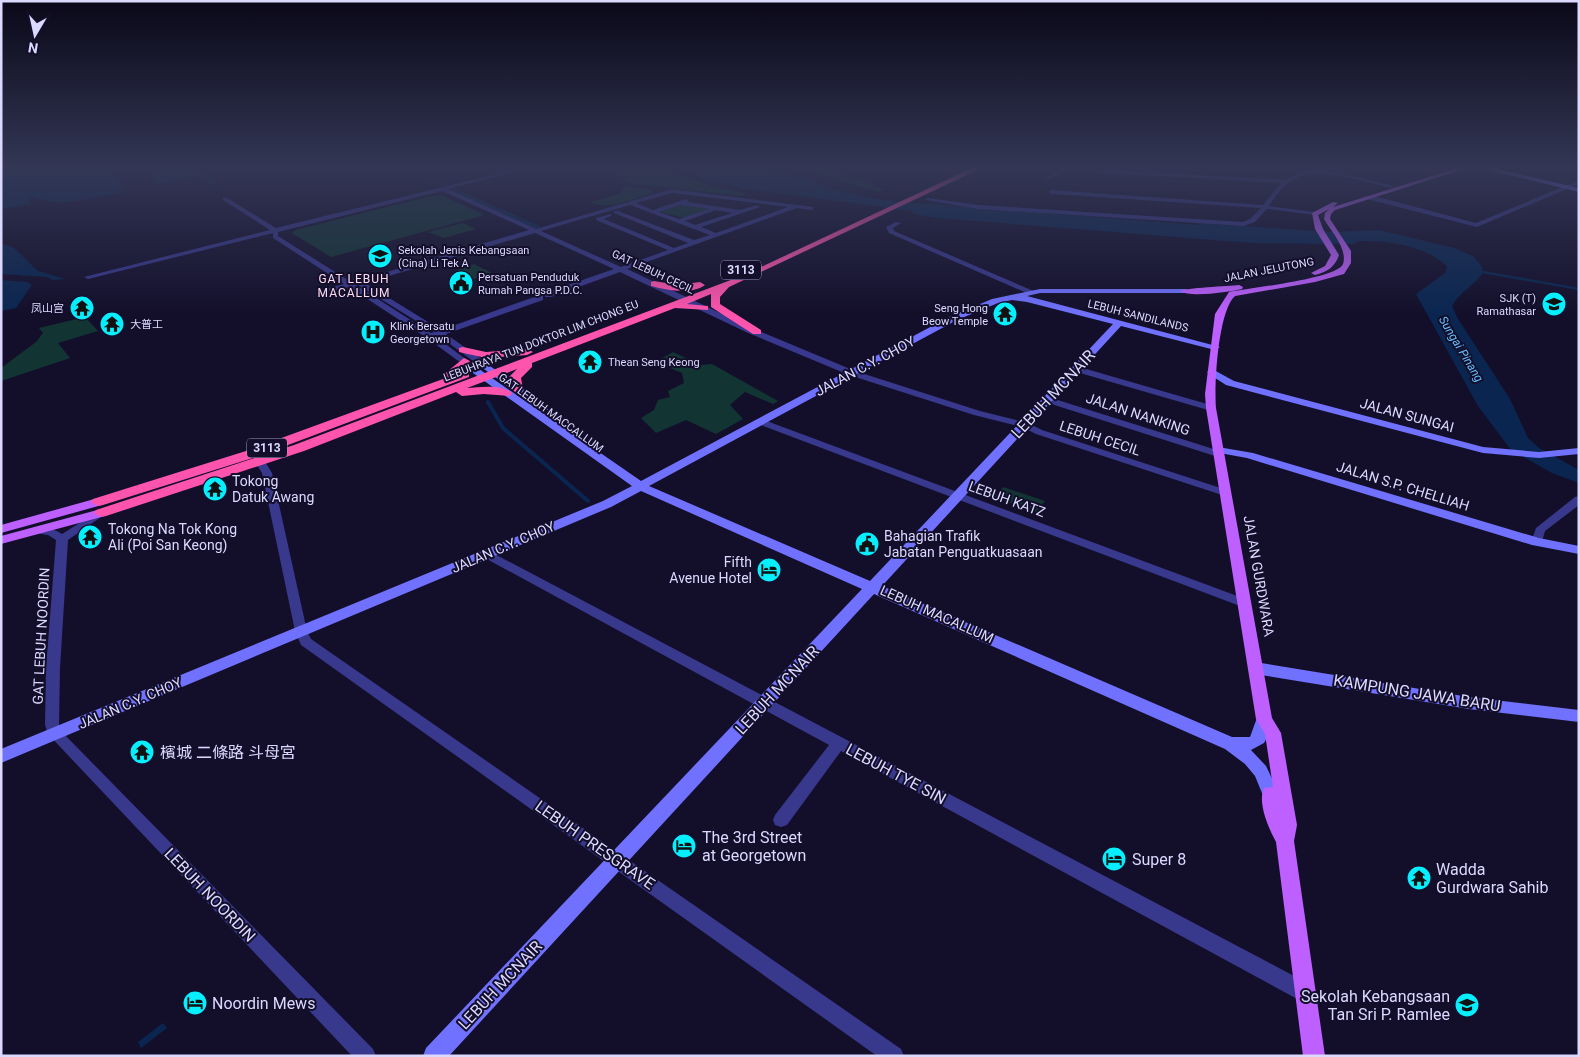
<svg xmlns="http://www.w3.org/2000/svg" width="1580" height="1057" viewBox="0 0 1580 1057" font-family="Roboto,'Noto Sans SC',sans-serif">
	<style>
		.green { fill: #123533 }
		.water { fill: #0a2650 }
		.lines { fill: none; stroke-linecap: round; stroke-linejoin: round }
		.stream-far2 { stroke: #0a2650; stroke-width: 2 }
		.stream-far1 { stroke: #0a2650; stroke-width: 2.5 }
		.stream { stroke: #0a2650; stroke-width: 4 }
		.canal { fill: #0a2650; fill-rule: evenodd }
		.street { fill: #38388c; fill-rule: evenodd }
		.secondary { fill: #7072ff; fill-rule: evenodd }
		.primary { fill: #be60ff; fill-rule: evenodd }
		.highway { fill: #ff54ad; fill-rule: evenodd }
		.labels { text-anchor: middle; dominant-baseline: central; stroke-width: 4; stroke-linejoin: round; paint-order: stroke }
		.far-poi-label { font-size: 11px; fill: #dcd9ff; stroke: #130f2b; text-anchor: start }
		.far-street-label { font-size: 11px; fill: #dcd9ff; stroke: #130f2b }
		.shield { fill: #130f2b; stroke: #a09cbf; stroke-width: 1 }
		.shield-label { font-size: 12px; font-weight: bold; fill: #dcd9ff }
		.far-neighbourhood-label { font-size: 12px; letter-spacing: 1px; fill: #ffdbf3; stroke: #130f2b }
		.far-water-label { font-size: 12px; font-style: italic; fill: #67bfff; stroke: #130f2b }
		.street-label { font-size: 14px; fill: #dcd9ff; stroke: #130f2b }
		.poi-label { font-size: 14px; fill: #dcd9ff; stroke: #130f2b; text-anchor: start }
		.near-street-label { font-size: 16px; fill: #dcd9ff; stroke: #130f2b }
		.near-poi-label { font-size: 16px; fill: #dcd9ff; stroke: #130f2b; text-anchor: start }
	</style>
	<rect width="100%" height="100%" fill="#130f2b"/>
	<path class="green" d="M624 167H658L715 187 746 193 742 196 630 183 608 170Z
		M793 167H826L885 190 877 192Z
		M625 186 652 190 653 193C633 199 609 211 590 202L619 194Z
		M431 196H443L485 215 331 257 292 233 295 230Z
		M682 205 707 208 708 210 684 218 661 212 663 210Z
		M463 223 476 229 444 238 428 232Z
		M474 264 492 273 474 279 457 270Z
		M85 317 98 331 58 343 70 358 1 381V368L36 342 43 333 39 328Z
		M673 352 701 365 712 364 778 401 773 404 745 392 730 405 743 419 716 434 686 420 656 433 641 418 654 410 658 400 670 397 668 391 684 383 682 373 655 362Z
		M1003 487 1045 501 1036 512 994 497Z"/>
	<path class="water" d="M1 167H204L201 170 220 186H215L197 176 158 184 145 173 134 172 115 176 125 189 121 193 63 203 51 202 31 197 28 199 32 204 1 209Z
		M663 167H768L829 188 881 200 1198 225V223L1332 232 1379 230 1454 248 1473 256 1481 265 1483 272C1474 287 1462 289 1452 306L1458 319 1510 399 1528 438 1539 448 1579 470V483L1552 473 1511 450 1478 406 1416 294 1445 273 1447 266C1422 244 1389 241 1357 241L1354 244 1253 243 939 218 914 214 912 211 739 188Z
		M1 243 14 248 38 271 66 279 53 280 47 277 1 274Z
		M1 280 27 282 32 285 16 308 1 311Z
		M163 1023 167 1028 141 1048 138 1042Z"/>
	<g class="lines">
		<path class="stream-far2" d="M404 167 447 186"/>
		<path class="stream-far1" d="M1483 272 1579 289"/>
		<path class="stream" d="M488 402 503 428 588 501"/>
		<path class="canal" d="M453 189H457L542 227 535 229 453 191Z"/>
		<path class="street" d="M524 167H534L448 189 536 229 672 189 813 207 814 208 811 210 797 208 627 269 752 328 855 371 980 411 1028 423 1042 430 1230 491 1231 493 1230 495H1222L1036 434 1022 427 974 415 849 375 746 332 620 272 551 297H545V293L614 269 535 233 365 283 441 330 537 296H543V300L446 334 490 365V369H484L439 336 436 337 479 369 480 371 476 374 427 338 349 287 325 293V289L344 284 273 238V233L88 279 84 277 270 230 223 200V198H227L276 228ZM442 191 529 230 360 280 354 279 351 282 278 236V232ZM672 193 788 207 716 233 701 227 760 207 757 205 740 210 688 202 689 201 686 199 653 210 636 203ZM630 205 710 235 694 240 618 211H614V213L688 243 674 248 604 219 611 216V214L596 218V220L668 250 621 267 541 231ZM680 205 709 209 679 219 659 212ZM716 210 732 213 695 225 685 221ZM356 285H358L434 332 431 333Z
			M1065 167 1285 180 1303 171 1320 169 1394 186 1391 188C1365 182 1320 166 1296 178 1284 184 1276 195 1269 206L1314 212 1317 214 1316 215 1267 209 1255 222 1244 226 979 209 925 200 928 198 979 205 1243 222 1250 219 1261 208 1051 194 1048 192 1051 190 1263 205 1281 183 1066 171 1050 179 1045 178Z
			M1579 180V184L1477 227 1363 198 1366 196 1382 198 1476 223Z
			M896 222 901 223 893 228 894 231 1036 292 1029 294 889 233 886 227Z
			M1076 366 1214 406 1216 408 1214 410H1208L1073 371V367Z
			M1048 397 1223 452 1224 454 1223 456H1215L1045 402 1043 400Z
			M761 419 1248 600 1250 603 1248 606H1240L758 424V420Z
			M260 459 264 460 272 473 307 631 311 639 901 1049 904 1056H877L301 645 295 631 262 473 255 462Z
			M1579 496V505L1545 531 1541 545H1533L1531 542 1536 528 1575 497Z
			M97 512 101 513 103 515 101 517 68 540 60 668 59 725 61 731 373 1049 376 1056H352L48 734 45 725 46 668 56 540 48 535 35 533 33 531C41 524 54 529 62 534Z
			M487 550 1313 986 1315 993 1313 1000 1306 1002 1299 1000 841 751 787 825 781 827 775 825 773 820 775 815 829 745 483 557 481 554 483 551Z"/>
		<path class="secondary" d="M1477 167H1488L1579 188V192Z
			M1040 289H1187V293H1040L1027 296 1220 347 1215 350 1121 326 882 586 1232 737H1250L1258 715 1264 713 1270 715C1274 723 1269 735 1264 743L1251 750 1266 766 1279 793 1276 798 1270 800 1264 798 1255 776 1245 764 1225 749 874 594 449 1056H423L426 1048 862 589 641 491 611 507 1 763V749L603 501 632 486 473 373V369H479L641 481 951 316 992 299ZM1012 300 1027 302 1113 324 870 581 649 486 957 320 998 303Z
			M487 364 548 406V410H540L484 369V365Z
			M1212 369 1234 381 1483 447 1539 452 1579 448V454L1539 458 1483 453 1226 385 1209 374 1207 372Z
			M1218 447 1253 453 1539 538 1579 546V554L1532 545 1247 458 1214 452 1212 450Z
			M1255 662 1469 697 1579 710V722L1469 709 1255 674 1250 672 1248 668 1250 664Z"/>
		<path class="primary" d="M1461 167H1470L1335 210 1331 214 1330 219 1351 251V263L1344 274 1315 282 1235 296C1218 311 1214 385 1216 408L1272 718 1281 733 1297 825 1294 841 1325 1056H1303L1276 842C1269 829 1257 803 1264 788L1273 787 1265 734 1256 719 1206 408 1205 394 1215 314 1229 292C1248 288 1337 279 1343 264 1348 249 1331 231 1324 219L1325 213 1329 209 1318 215 1323 229 1339 255C1335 267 1327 272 1315 275L1311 273 1325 266 1331 255 1315 229 1312 213 1333 202 1338 203 1333 207Z
			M1489 167H1496L1498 169 1495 171Z
			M1239 285 1243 287 1242 289C1229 292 1190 298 1180 291 1184 288 1229 286 1239 285Z
			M98 498 102 499 104 502 102 505 1 533V525Z
			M101 509 107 513 105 516 1 544V536Z"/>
		<path class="highway" d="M974 167H984L729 287 720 297V304L761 330V334H753L711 307V294L687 304 708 306V310L675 308 532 363V367L521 378 523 389 521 392 517 393 511 389 509 377 517 369 467 388C480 387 503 384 512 393L510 396 484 394 462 396 456 392 304 451 106 516 101 517 94 513 96 510 294 445 744 275Z
			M654 281 677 285 700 282 705 285C692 295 666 290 651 286V282Z
			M463 347 486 352 527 349 533 352 527 355 486 358 459 352V348Z
			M464 358 470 361 462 372 469 373V377L256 457 103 505 98 506 91 502 93 499 246 451 443 379V375Z"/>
	</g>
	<linearGradient id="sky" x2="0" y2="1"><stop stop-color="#0a0818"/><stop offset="0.53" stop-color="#333755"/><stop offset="1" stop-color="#333755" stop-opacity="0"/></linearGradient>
	<rect width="1580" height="315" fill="url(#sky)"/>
	<defs>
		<symbol id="school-disc" viewBox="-11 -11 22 22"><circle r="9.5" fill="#05efff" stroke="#130f2b"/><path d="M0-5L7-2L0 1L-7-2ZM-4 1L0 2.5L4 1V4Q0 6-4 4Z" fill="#111"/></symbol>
		<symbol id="civic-disc" viewBox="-11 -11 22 22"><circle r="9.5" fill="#05efff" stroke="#130f2b"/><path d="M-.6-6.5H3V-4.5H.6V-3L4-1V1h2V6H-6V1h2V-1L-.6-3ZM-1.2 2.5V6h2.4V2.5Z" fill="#111"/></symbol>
		<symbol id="temple-disc" viewBox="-11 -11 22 22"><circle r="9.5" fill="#05efff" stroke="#130f2b"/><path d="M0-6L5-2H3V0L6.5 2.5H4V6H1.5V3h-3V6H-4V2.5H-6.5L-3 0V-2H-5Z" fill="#111"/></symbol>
		<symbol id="hospital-disc" viewBox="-11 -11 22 22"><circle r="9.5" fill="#05efff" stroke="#130f2b"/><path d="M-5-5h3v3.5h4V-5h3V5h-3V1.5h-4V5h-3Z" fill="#111"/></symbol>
		<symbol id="hotel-disc" viewBox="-11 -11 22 22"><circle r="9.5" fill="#05efff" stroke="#130f2b"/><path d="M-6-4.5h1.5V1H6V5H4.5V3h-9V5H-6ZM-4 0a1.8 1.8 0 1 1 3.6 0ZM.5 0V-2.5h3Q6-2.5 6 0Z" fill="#111"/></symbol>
	</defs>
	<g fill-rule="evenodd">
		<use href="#school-disc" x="366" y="242" width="28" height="28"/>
		<use href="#civic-disc" x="447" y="269" width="28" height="28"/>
		<use href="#school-disc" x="1540" y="290" width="28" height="28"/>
		<use href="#temple-disc" x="68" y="294" width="28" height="28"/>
		<use href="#temple-disc" x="991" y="300" width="28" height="28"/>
		<use href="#temple-disc" x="98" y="310" width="28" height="28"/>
		<use href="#hospital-disc" x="359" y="318" width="28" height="28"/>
		<use href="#temple-disc" x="576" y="348" width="28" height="28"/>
		<use href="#temple-disc" x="201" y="475" width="28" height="28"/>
		<use href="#temple-disc" x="76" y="523" width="28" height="28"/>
		<use href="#civic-disc" x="853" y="530" width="28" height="28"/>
		<use href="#hotel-disc" x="755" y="556" width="28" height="28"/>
		<use href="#temple-disc" x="128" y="738" width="28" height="28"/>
		<use href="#hotel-disc" x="670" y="832" width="28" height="28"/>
		<use href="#hotel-disc" x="1100" y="845" width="28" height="28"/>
		<use href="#temple-disc" x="1405" y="864" width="28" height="28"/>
		<use href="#hotel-disc" x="181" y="989" width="28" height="28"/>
		<use href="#school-disc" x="1453" y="991" width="28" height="28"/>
	</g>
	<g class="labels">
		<g class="far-poi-label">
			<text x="398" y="250">Sekolah Jenis Kebangsaan<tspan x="398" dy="13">(Cina) Li Tek A</tspan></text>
			<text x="478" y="277">Persatuan Penduduk<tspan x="478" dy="13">Rumah Pangsa P.D.C.</tspan></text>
			<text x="1536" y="298" text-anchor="end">SJK (T)<tspan x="1536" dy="13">Ramathasar</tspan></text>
			<text x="64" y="308" text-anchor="end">凤山宫</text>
			<text x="988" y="308" text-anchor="end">Seng Hong<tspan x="988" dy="13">Beow Temple</tspan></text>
			<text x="130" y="324">大普工</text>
			<text x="390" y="326">Klink Bersatu<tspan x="390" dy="13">Georgetown</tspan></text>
			<text x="608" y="362">Thean Seng Keong</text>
		</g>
		<g class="far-street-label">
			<text transform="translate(1269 270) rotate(-11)">JALAN JELUTONG</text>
			<text transform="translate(653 272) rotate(25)">GAT LEBUH CECIL</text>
			<text transform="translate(1138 316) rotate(14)">LEBUH SANDILANDS</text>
			<text transform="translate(541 341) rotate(-21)">LEBUHRAYA TUN DOKTOR LIM CHONG EU</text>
			<text transform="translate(551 413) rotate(36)">GAT LEBUH MACCALLUM</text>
		</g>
		<g class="shield">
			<rect x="721" y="260.5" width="40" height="19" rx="4"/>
			<rect x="247" y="438.5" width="40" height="19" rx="4"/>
		</g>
		<g class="shield-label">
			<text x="741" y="270">3113</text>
			<text x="267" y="448">3113</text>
		</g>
		<g class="far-neighbourhood-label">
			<text x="354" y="279">GAT LEBUH<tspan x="354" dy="14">MACALLUM</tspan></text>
		</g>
		<g class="far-water-label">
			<text transform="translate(1461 349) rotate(59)">Sungai Pinang</text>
		</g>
		<g class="street-label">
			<text transform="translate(865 366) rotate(-28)">JALAN C.Y. CHOY</text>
			<text transform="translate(1138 414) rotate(18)">JALAN NANKING</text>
			<text transform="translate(1407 415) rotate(15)">JALAN SUNGAI</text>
			<text transform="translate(1100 438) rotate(18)">LEBUH CECIL</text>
			<text transform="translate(1403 486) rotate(17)">JALAN S.P. CHELLIAH</text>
			<text transform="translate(1007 499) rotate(20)">LEBUH KATZ</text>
			<text transform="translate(503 547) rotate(-23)">JALAN C.Y. CHOY</text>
			<text transform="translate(1259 576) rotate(80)">JALAN GURDWARA</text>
			<text transform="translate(937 614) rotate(24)">LEBUH MACALLUM</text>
			<text transform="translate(41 636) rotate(-87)">GAT LEBUH NOORDIN</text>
			<text transform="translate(130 703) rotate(-23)">JALAN C.Y. CHOY</text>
		</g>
		<g class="poi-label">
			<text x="232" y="481">Tokong<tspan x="232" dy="16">Datuk Awang</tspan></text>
			<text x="108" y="529">Tokong Na Tok Kong<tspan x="108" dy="16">Ali (Poi San Keong)</tspan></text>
			<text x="884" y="536">Bahagian Trafik<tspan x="884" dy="16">Jabatan Penguatkuasaan</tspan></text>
			<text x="752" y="562" text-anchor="end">Fifth<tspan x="752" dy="16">Avenue Hotel</tspan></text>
		</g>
		<g class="near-street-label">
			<text transform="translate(1053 394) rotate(-47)">LEBUH MCNAIR</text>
			<text transform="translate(777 690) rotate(-47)">LEBUH MCNAIR</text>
			<text transform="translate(1417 693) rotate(9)">KAMPUNG JAWA BARU</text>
			<text transform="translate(896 774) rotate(28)">LEBUH TYE SIN</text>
			<text transform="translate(595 845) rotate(35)">LEBUH PRESGRAVE</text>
			<text transform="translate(210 895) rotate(46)">LEBUH NOORDIN</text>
			<text transform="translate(500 985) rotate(-47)">LEBUH MCNAIR</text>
		</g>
		<g class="near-poi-label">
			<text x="160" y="752">檳城 二條路 斗母宮</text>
			<text x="702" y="837">The 3rd Street<tspan x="702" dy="18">at Georgetown</tspan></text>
			<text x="1132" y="859">Super 8</text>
			<text x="1436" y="869">Wadda<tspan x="1436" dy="18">Gurdwara Sahib</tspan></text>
			<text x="1450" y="996" text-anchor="end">Sekolah Kebangsaan<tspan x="1450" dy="18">Tan Sri P. Ramlee</tspan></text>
			<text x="212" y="1003">Noordin Mews</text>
		</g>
	</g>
	<rect width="1580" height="1057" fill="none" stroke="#dcd9ff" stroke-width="5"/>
	<g transform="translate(35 35) rotate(189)" stroke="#130f2b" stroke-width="4" paint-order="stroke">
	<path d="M0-4L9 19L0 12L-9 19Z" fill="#dcd9ff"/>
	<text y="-8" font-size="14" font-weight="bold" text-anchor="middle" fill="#dcd9ff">N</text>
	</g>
</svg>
